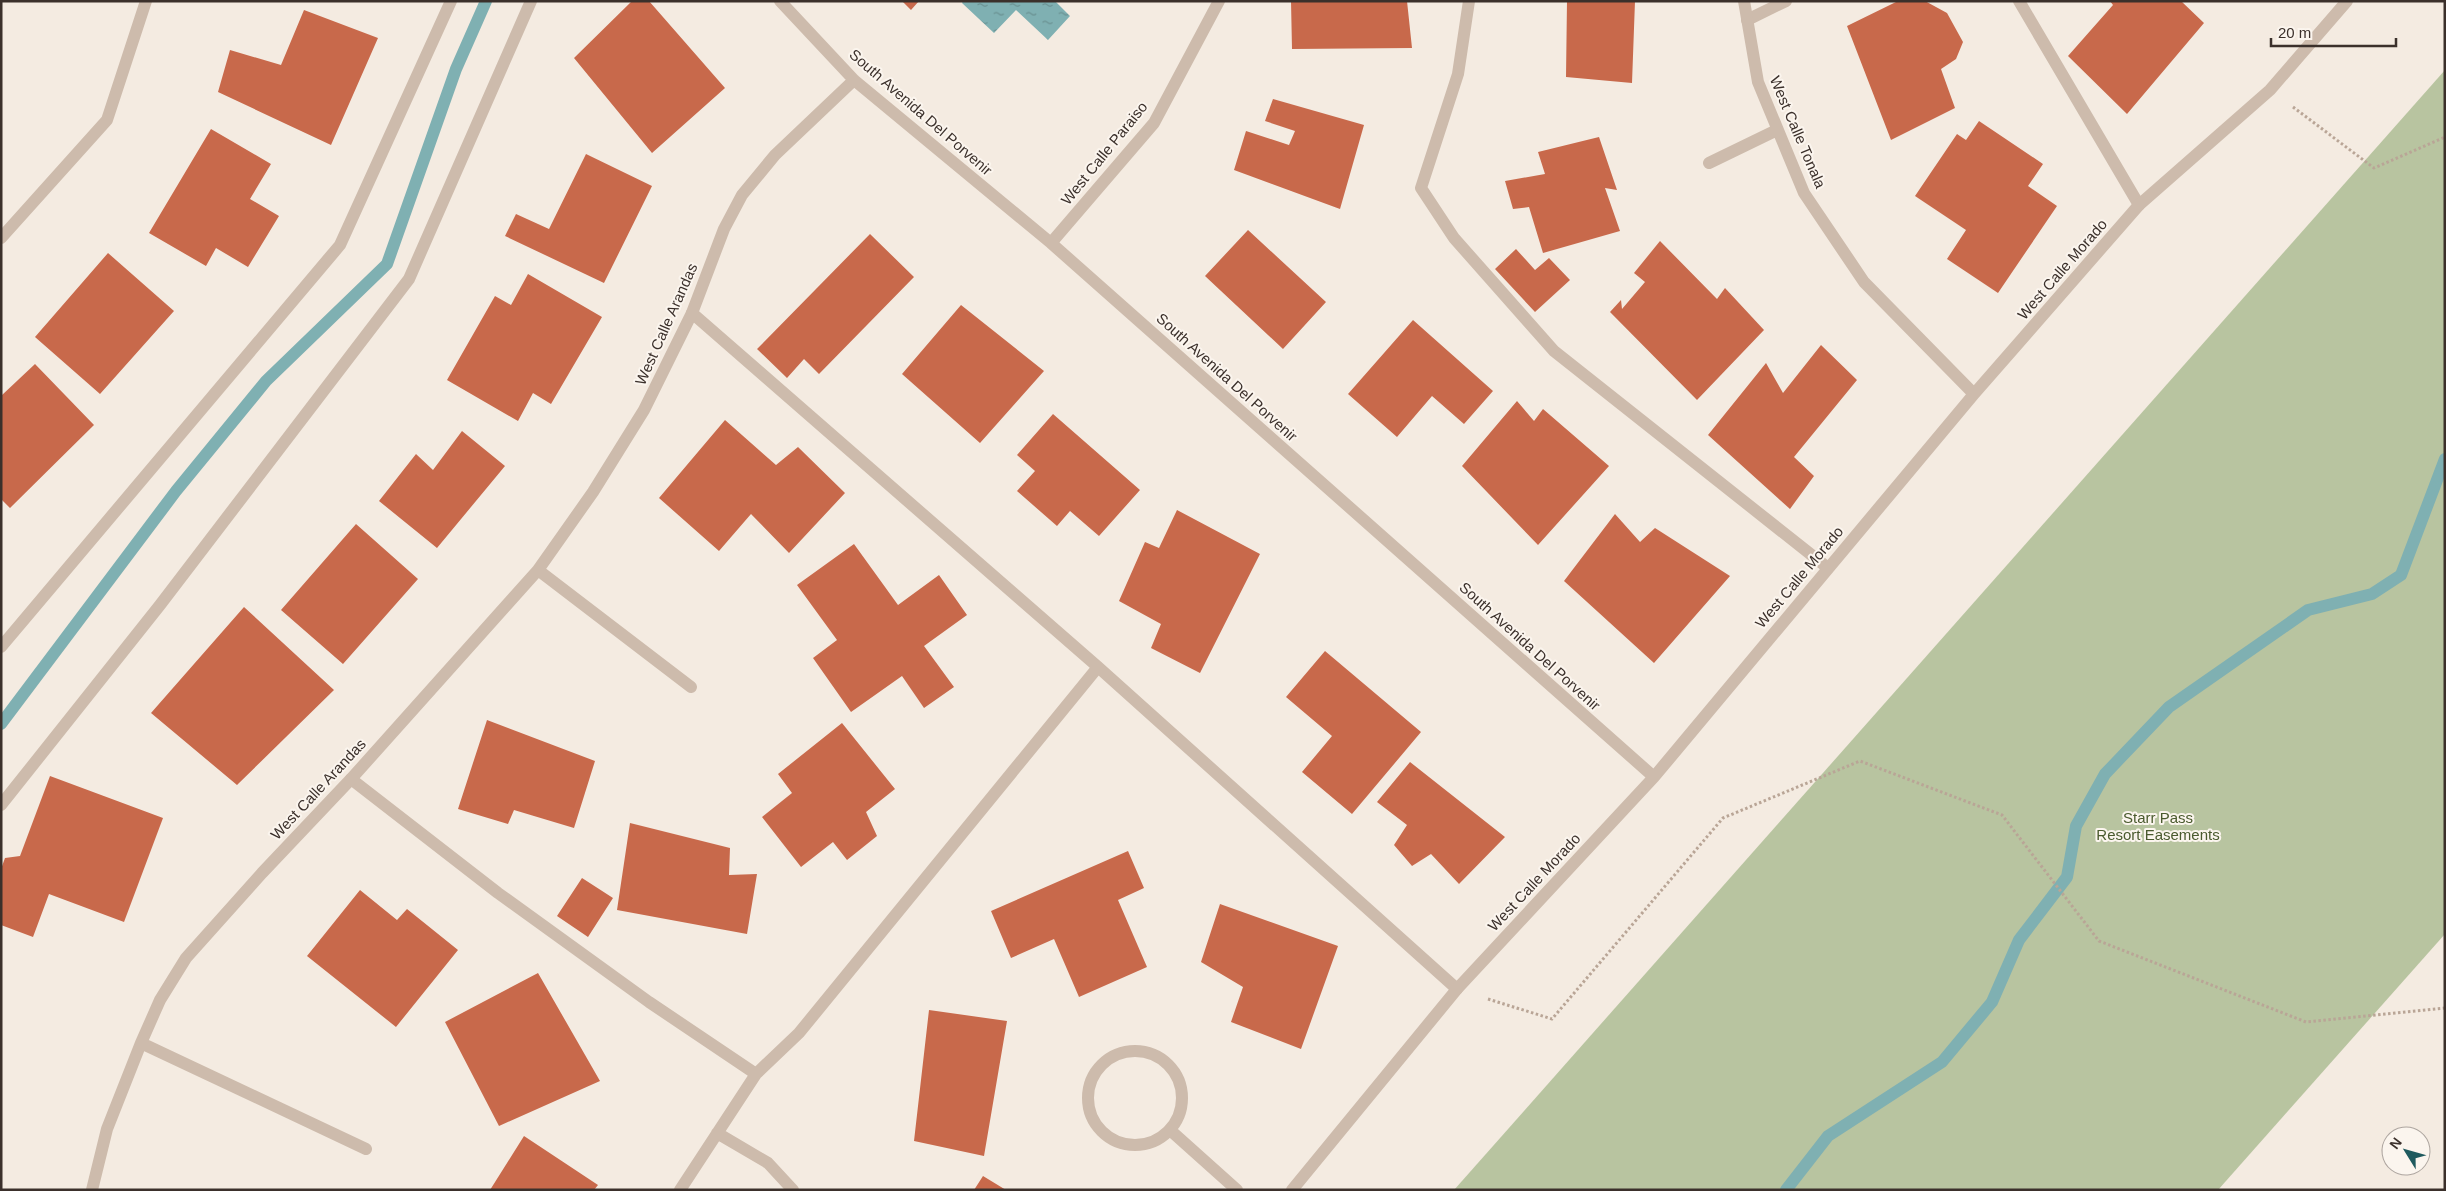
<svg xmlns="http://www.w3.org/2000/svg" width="2446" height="1191" viewBox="0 0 2446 1191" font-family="Helvetica,sans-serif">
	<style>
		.green { fill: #b8c4a0 }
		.water { fill: url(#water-ripples) }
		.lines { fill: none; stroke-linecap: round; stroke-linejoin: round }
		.stream { stroke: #7fb0b2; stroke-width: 12 }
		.building { fill: #c8694b }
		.path { stroke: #b9a596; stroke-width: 3; stroke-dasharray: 2.5 2.5; stroke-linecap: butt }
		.service { stroke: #cdbbac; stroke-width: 12 }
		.minor { stroke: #cdbbac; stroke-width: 12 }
		.labels { text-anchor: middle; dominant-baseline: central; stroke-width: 4; stroke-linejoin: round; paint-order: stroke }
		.street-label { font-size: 15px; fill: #3b302b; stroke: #fbf5ee }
		.park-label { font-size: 15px; fill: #4a5a2e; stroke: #fbf5ee }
	</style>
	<defs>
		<pattern id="water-ripples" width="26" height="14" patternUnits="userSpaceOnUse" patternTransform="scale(1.25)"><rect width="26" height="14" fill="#7fb0b2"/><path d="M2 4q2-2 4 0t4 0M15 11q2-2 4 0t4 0" fill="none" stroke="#699091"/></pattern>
	</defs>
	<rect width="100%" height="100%" fill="#f4ebe1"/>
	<path class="green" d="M2445 70V934L2218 1190H1454Z"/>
	<path class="water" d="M963 1H1055L1070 16 1048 40 1016 10 994 33 962 3Z"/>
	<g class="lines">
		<path class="stream" d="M1 724 176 491 266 381 387 264 456 69 486 1
			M1786 1190 1828 1136 1942 1062 1992 1002 2019 940 2067 877 2076 826 2105 774 2169 707 2308 610 2372 594 2401 575 2445 459"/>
	</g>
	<path class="building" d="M632 1H649L725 88 652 153 574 58Z
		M902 1H919L911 10Z
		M1291 1H1407L1412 48 1292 49Z
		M1567 1H1635L1632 83 1566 77Z
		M1898 1H1925L1947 13 1963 42 1956 59 1941 69 1955 108 1891 140 1847 26Z
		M2110 1H2181L2204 23 2127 114 2068 56 2113 5Z
		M304 10 378 38 331 145 218 92 230 50 281 65Z
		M1273 99 1364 125 1340 209 1234 170 1246 131 1289 145 1295 131 1265 121Z
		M1979 121 2043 164 2028 186 2057 206 1998 293 1947 259 1966 230 1915 196 1957 134 1966 140Z
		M211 129 271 164 250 199 279 216 248 267 216 248 206 266 149 233Z
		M1599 137 1617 190 1605 188 1620 231 1543 253 1529 207 1513 209 1505 181 1545 174 1538 152Z
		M586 154 652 186 604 283 505 236 516 214 549 229Z
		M1248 230 1326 302 1283 349 1205 276Z
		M870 234 914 277 819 374 804 359 787 378 757 349Z
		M1660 241 1717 299 1725 288 1764 330 1697 400 1610 312 1621 300 1622 309 1645 282 1634 273Z
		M1516 249 1535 270 1549 258 1570 280 1535 312 1495 269Z
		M108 253 174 311 100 394 35 337Z
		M528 274 602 317 551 404 533 393 518 421 447 380 495 296 511 305Z
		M961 305 1044 371 980 443 902 374Z
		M1413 320 1493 391 1464 424 1432 396 1397 437 1348 394Z
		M1821 345 1857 380 1794 457 1814 476 1790 509 1708 435 1766 363 1783 393Z
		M35 364 94 425 10 508 1 499V396Z
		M1517 401 1534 421 1543 409 1609 466 1538 545 1462 466Z
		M1053 414 1140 490 1099 536 1070 511 1057 526 1017 491 1035 471 1017 455Z
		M725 420 776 465 798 447 845 493 789 553 751 514 719 551 659 498Z
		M462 431 505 466 437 548 379 501 416 454 433 470Z
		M1177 510 1260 554 1200 673 1151 648 1161 624 1119 601 1145 542 1159 548Z
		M1615 514 1640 542 1655 528 1730 576 1654 663 1564 581Z
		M356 524 418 579 343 664 281 610Z
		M854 544 898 605 939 575 967 615 924 646 954 687 924 708 902 676 851 712 813 658 837 640 797 585Z
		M244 607 334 690 237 785 151 713Z
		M1325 651 1421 732 1352 814 1302 772 1332 736 1286 697Z
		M487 720 595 761 574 828 514 810 508 824 458 809Z
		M842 723 895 789 866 812 877 836 847 860 833 842 801 867 762 817 792 793 778 774Z
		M1410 762 1505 837 1459 884 1431 854 1412 866 1394 845 1407 825 1377 802Z
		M50 776 163 818 124 922 49 894 33 937 1 925V869L5 858 20 856Z
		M630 823 730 848 729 875 757 874 747 934 617 910Z
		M1128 851 1144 888 1118 900 1147 967 1079 997 1054 939 1011 958 991 911Z
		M582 878 613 898 588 937 557 916Z
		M360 890 397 920 407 909 458 950 396 1027 307 956Z
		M1220 904 1338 946 1301 1049 1231 1022 1243 987 1201 962Z
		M538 973 600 1081 499 1126 445 1022Z
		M929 1010 1007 1021 984 1156 914 1141Z
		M524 1136 598 1185 594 1190H490Z
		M983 1176 1006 1190H974Z"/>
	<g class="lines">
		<path class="path" d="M2293 107 2374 168 2445 137
			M1488 999 1552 1019 1723 818 1860 761 2002 815 2099 941 2306 1022 2445 1008"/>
		<path class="service" d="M1469 1 1458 74 1421 188 1454 238 1554 351 1828 568
			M2019 1 2139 205
			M1747 20 1786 1
			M692 313 1098 667 1457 989
			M1 647 340 245 451 1
			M351 779 498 893 649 1002 756 1074
			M1 805 160 605 409 279 531 1
			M717 1133 768 1163 793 1190
			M680 1190 756 1074 799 1033 1098 667"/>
		<path class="minor" d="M780 1 854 80 1051 243 1654 777
			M1744 1 1758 82 1804 193 1864 282 1974 394
			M1709 163 1777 130
			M1 238 107 120 146 1
			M1051 243 1154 123 1219 1
			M538 570 691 687
			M141 1043 366 1149
			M1088 1098a47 47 0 1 1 94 0a47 47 0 1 1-94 0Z
			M1170 1130 1237 1190
			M92 1190 107 1129 141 1043 160 1000 186 958 262 873 351 779 538 570 593 492 644 410 692 313 724 229 742 195 775 155 854 80
			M1292 1190 1457 989 1654 777 1974 394 2139 205 2270 90 2347 1"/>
	</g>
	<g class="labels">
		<g class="street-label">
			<text transform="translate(921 112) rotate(41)">South Avenida Del Porvenir</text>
			<text transform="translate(1798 132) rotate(67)">West Calle Tonala</text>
			<text transform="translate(1104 153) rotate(-51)">West Calle Paraiso</text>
			<text transform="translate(2062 269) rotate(-49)">West Calle Morado</text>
			<text transform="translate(666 324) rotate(-66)">West Calle Arandas</text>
			<text transform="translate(1227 377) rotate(42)">South Avenida Del Porvenir</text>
			<text transform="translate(1799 577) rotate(-50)">West Calle Morado</text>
			<text transform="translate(1530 646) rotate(42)">South Avenida Del Porvenir</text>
			<text transform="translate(318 789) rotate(-47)">West Calle Arandas</text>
			<text transform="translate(1534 882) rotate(-47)">West Calle Morado</text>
		</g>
		<g class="park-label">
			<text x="2158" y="817">Starr Pass<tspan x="2158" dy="17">Resort Easements</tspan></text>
		</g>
	</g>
	<rect width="2446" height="1191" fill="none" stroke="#3b302b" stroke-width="5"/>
	<g transform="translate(2406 1151) rotate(307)"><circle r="24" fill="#fbf5ee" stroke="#aea6a0"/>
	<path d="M0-4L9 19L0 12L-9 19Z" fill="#1f5a5e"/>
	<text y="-8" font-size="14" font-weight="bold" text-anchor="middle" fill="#3b302b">N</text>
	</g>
	<path d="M2271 38v8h125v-8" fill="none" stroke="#3b302b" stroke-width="2.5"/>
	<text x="2278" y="38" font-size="15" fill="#3b302b" stroke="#fbf5ee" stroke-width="4" paint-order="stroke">20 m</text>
</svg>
